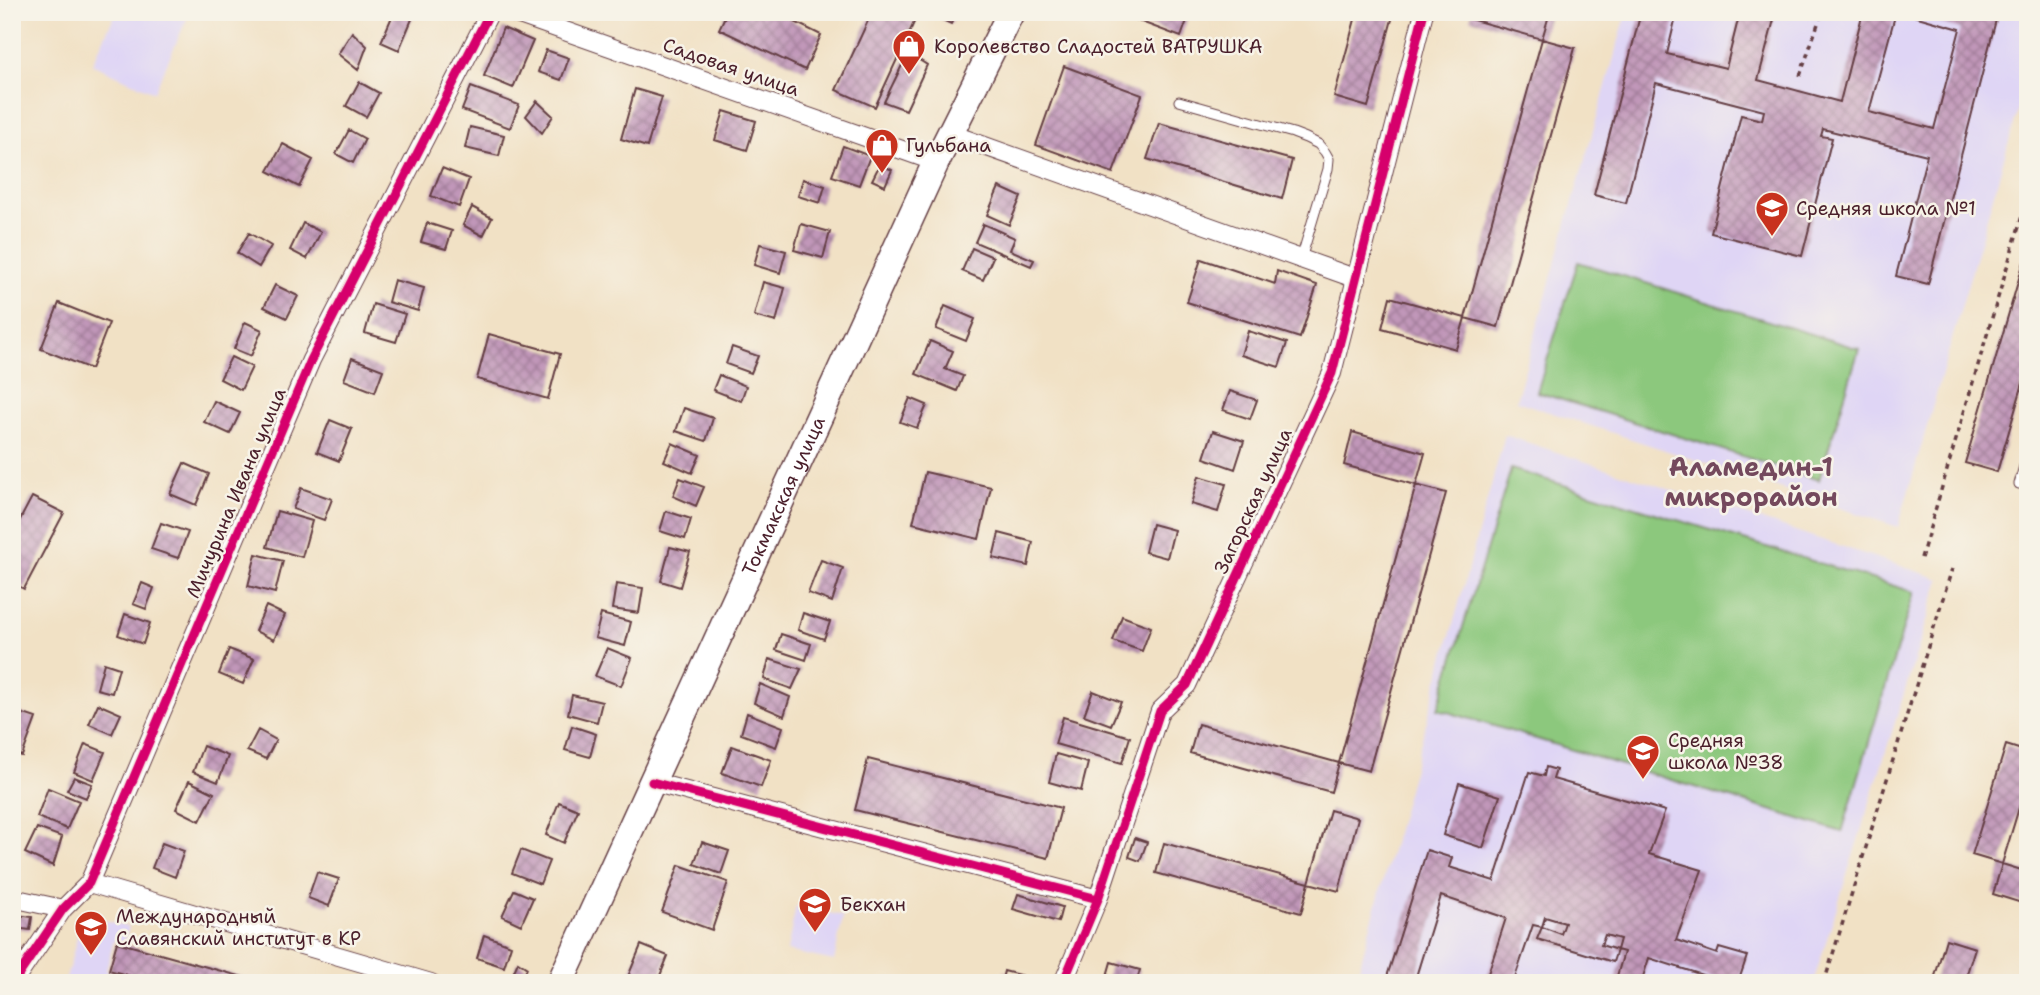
<svg xmlns="http://www.w3.org/2000/svg" width="2040" height="995" viewBox="0 0 2040 995" font-family="'Shantell Sans',sans-serif">
	<style>
		.built { fill: #dfd5f5 }
		.pitch { fill: #8cc87d; stroke: #6b7454; stroke-width: 2 }
		.building { fill: url(#building-cross-hatch); fill-rule: evenodd }
		.lines { fill: none; stroke-linecap: round; stroke-linejoin: round }
		.service-casing { stroke: #633c42; stroke-width: 11 }
		.minor-casing { stroke: #633c42; stroke-width: 20 }
		.secondary-casing { stroke: #633c42; stroke-width: 29 }
		.path { stroke: #633c42; stroke-width: 3.5; stroke-dasharray: 5 5; stroke-linecap: butt }
		.service { stroke: #fff; stroke-width: 9 }
		.minor { stroke: #fff; stroke-width: 18 }
		.secondary { stroke: #fff; stroke-width: 26 }
		.cycleway-casing { stroke: #f7f3e8; stroke-width: 13 }
		.cycleway { stroke: #d6006c; stroke-width: 9 }
		.labels { text-anchor: middle; dominant-baseline: central; stroke-width: 5; stroke-linejoin: round; paint-order: stroke }
		.poi-label { font-size: 19px; fill: #4a1f2b; stroke: #f7f3e8; text-anchor: start }
		.street-label { font-size: 19px; fill: #4a1f2b; stroke: #f7f3e8 }
		.district-label { font-size: 26px; font-weight: bold; fill: #74495d; stroke: #f7f3e8 }
	</style>
	<defs>
		<pattern id="building-cross-hatch" width="8" height="8" patternUnits="userSpaceOnUse" patternTransform="scale(1.75)"><rect width="8" height="8" fill="#c197b9"/><path d="M0 0l8 8M0 8l8-8" fill="none" stroke="#9f7b97"/></pattern>
	</defs>
	<rect width="100%" height="100%" fill="#f7f3e8"/>
	<filter id="ink" filterUnits="userSpaceOnUse"><feTurbulence type="fractalNoise" baseFrequency=".0143" numOctaves="2"/><feDisplacementMap in="SourceGraphic" scale="14" xChannelSelector="R" yChannelSelector="G"/><feConvolveMatrix kernelMatrix="1 2 1 2 8 2 1 2 1" color-interpolation-filters="sRGB"/></filter>
	<filter id="wash" filterUnits="userSpaceOnUse"><feTurbulence type="fractalNoise" baseFrequency=".00686" numOctaves="4" result="noise"/><feDisplacementMap in="SourceGraphic" scale="28" xChannelSelector="R" yChannelSelector="G"/><feGaussianBlur stdDeviation="1.57" result="paint"/><feColorMatrix in="noise" values="0 0 0 0 0 0 0 0 0 0 0 0 0 0 0 0 0 1.4 0 .05"/><feComposite in="paint" operator="in"/></filter>
	<g filter="url(#wash)">
		<rect width="100%" height="100%" fill="#f1e1c5"/>
		<path class="built" d="M116 12H190L154 92 92 64Z
			M1627 12H2028V75L1898 527 1516 401Z
			M1505 435 1940 579 1813 983H1355Z
			M796 906 843 916 834 961 787 951Z
			M83 915 129 927 124 942 114 940 106 971 116 974 113 983H65Z"/>
		<path class="pitch" d="M1578 262 1859 349 1819 480 1537 392Z
			M1511 469 1914 592 1842 832 1438 709Z"/>
		<g id="blocks">
			<path class="building" d="M394 12H415L399 50 381 42Z
				M727 12H775L821 35 805 70 719 29Z
				M872 12H909L917 16 875 107 836 90Z
				M926 12H957L951 24Z
				M1115 12H1190L1181 37Z
				M1357 12H1394L1368 107 1334 97Z
				M1472 12H1550L1542 39 1575 48 1498 327 1465 318 1456 349 1382 328 1390 297 1465 318 1542 39 1470 19Z
				M1641 12H1677L1667 54 1726 68 1740 12H1776L1758 80 1840 102 1863 12H1896L1869 112 1934 129 1960 29 1900 12H1998L1928 284 1896 276 1927 155 1823 129 1821 136 1832 138 1802 256 1711 233 1741 115 1762 120 1764 111 1656 83 1626 203 1594 195Z
				M503 28 533 41 513 88 484 76Z
				M352 32 367 46 358 70 338 54Z
				M546 50 569 58 561 80 538 72Z
				M908 53 927 65 906 110 884 102Z
				M1064 66 1142 95 1113 173 1036 145Z
				M359 82 379 93 366 117 346 106Z
				M471 87 519 105 510 128 462 110Z
				M635 89 662 97 647 147 621 139Z
				M537 101 553 116 542 133 526 116Z
				M724 111 756 121 747 150 715 140Z
				M1159 123 1292 160 1282 199 1147 159Z
				M470 127 504 135 499 156 465 148Z
				M349 130 365 139 353 163 336 154Z
				M283 144 313 160 299 187 268 171Z
				M843 146 870 156 859 185 832 176Z
				M880 164 892 170 885 186 872 180Z
				M442 168 469 179 459 207 431 196Z
				M803 179 825 186 820 203 798 196Z
				M999 187 1021 197 1009 225 987 215Z
				M472 207 492 218 483 236 463 225Z
				M303 223 321 232 307 259 290 250Z
				M427 223 452 231 446 249 421 242Z
				M801 224 830 232 823 258 794 250Z
				M983 224 1015 238 1010 250 1034 260 1031 266 975 242Z
				M249 233 271 246 259 267 237 253Z
				M760 244 786 251 780 273 754 265Z
				M972 248 993 257 983 280 962 271Z
				M2027 251 2028 366 1997 472 1965 463Z
				M1201 259 1275 284 1277 271 1317 285 1300 338 1187 302Z
				M394 280 424 288 418 311 388 302Z
				M763 282 785 288 776 322 754 316Z
				M275 285 298 296 287 318 264 307Z
				M59 303 109 323 91 369 41 349Z
				M373 304 405 314 396 342 365 333Z
				M945 306 975 319 966 341 936 329Z
				M245 322 262 330 251 356 234 349Z
				M1248 331 1287 343 1279 367 1241 355Z
				M489 334 560 354 548 399 477 379Z
				M930 341 953 351 945 369 963 376 957 391 916 374Z
				M732 347 758 356 751 373 726 364Z
				M231 357 252 367 241 390 220 379Z
				M352 358 383 370 375 392 344 380Z
				M719 375 746 386 741 401 713 390Z
				M1230 391 1257 400 1250 419 1223 410Z
				M910 398 927 405 917 428 900 422Z
				M214 401 240 413 230 434 204 422Z
				M684 408 713 418 706 441 676 431Z
				M330 420 352 429 339 461 317 452Z
				M1213 431 1244 441 1235 469 1204 458Z
				M1352 432 1425 453 1416 485 1446 493 1369 771 1339 763 1416 485 1344 465Z
				M672 443 700 455 692 473 664 461Z
				M184 463 209 474 196 505 170 494Z
				M925 472 991 487 979 539 913 523Z
				M1199 476 1226 484 1218 512 1191 504Z
				M680 478 704 487 696 506 673 496Z
				M301 488 332 499 324 520 293 509Z
				M32 497 64 513 24 589 12 583V535Z
				M277 511 312 521 302 557 267 547Z
				M666 511 691 519 685 539 660 531Z
				M161 523 188 532 178 558 151 549Z
				M1152 524 1174 530 1167 558 1145 552Z
				M999 533 1033 542 1028 566 993 558Z
				M670 547 690 552 680 587 661 581Z
				M256 554 283 561 275 593 248 586Z
				M821 560 843 568 832 602 808 593Z
				M142 583 154 588 146 609 133 604Z
				M616 584 643 588 639 613 612 609Z
				M266 606 285 615 274 640 255 631Z
				M803 613 830 622 824 639 798 630Z
				M125 614 150 623 143 644 118 635Z
				M601 614 631 622 625 646 595 638Z
				M1122 616 1151 627 1142 651 1113 641Z
				M781 634 811 644 806 660 776 650Z
				M607 648 632 658 621 686 595 676Z
				M229 649 254 659 243 684 219 674Z
				M769 659 801 669 792 689 764 679Z
				M104 663 119 668 112 693 97 689Z
				M760 684 790 697 784 716 754 703Z
				M1093 691 1121 702 1111 725 1084 715Z
				M572 695 602 702 597 722 568 714Z
				M98 704 121 714 112 734 89 724Z
				M12 710 36 718 22 756 12 753Z
				M747 713 783 727 776 747 741 734Z
				M1063 717 1130 737 1122 763 1055 744Z
				M1198 724 1339 763 1331 792 1190 753Z
				M572 726 596 734 590 757 565 750Z
				M258 730 276 740 266 759 247 751Z
				M85 744 105 752 93 780 74 772Z
				M2006 745 2028 752V778L2002 864 1972 855Z
				M203 746 228 756 218 782 193 772Z
				M732 746 771 760 761 787 722 773Z
				M1056 754 1088 763 1081 791 1049 782Z
				M868 759 1061 808 1048 858 855 810Z
				M1546 767 1556 770 1553 779 1665 811 1649 854 1702 870 1676 940 1717 954 1719 948 1747 956 1738 983H1714L1715 979 1649 958 1641 983H1615L1624 952 1617 950 1620 939 1605 935 1601 945 1617 950 1613 962 1537 939 1542 927 1533 925 1513 983H1485L1506 918 1441 896 1414 983H1385L1427 850 1452 858 1449 867 1494 881 1529 772 1544 776ZM1545 917 1565 923 1561 934 1542 927Z
				M74 777 92 784 86 798 67 790Z
				M189 781 214 793 200 821 176 809Z
				M1459 783 1500 796 1483 848 1443 835Z
				M48 788 79 801 67 829 37 817Z
				M559 802 578 810 564 843 546 835Z
				M1330 810 1358 818 1339 891 1309 883 1301 913 1156 873 1164 843 1309 883Z
				M37 828 62 837 53 866 25 853Z
				M1135 838 1147 842 1140 861 1129 857Z
				M702 842 729 851 721 874 694 864Z
				M162 843 184 851 175 877 152 868Z
				M521 850 549 861 540 884 512 873Z
				M2002 864 2028 872V905L1993 894Z
				M679 865 728 882 712 930 662 912Z
				M317 872 339 879 329 906 308 898Z
				M514 890 533 898 521 925 502 916Z
				M1018 894 1062 907 1058 922 1013 909Z
				M17 915 32 917 30 930 14 928Z
				M484 935 511 945 504 967 477 958Z
				M1946 939 1975 948 1964 983H1933Z
				M12 941 21 945 14 961 12 960Z
				M117 942 261 982V983H155L109 970Z
				M641 945 668 956 657 983H636L627 979Z
				M518 962 527 968 521 983H509Z
				M1111 962 1140 970 1136 983H1105Z
				M1004 971 1031 978 1030 983H1001Z"/>
		</g>
	</g>
	<g filter="url(#ink)">
		<use href="#blocks" fill-opacity="0" stroke="#633c42" stroke-width="2"/>
		<g class="lines">
			<defs>
				<path id="service" d="M1179 101 1293 133 1306 138 1318 144 1325 152 1329 159 1328 169 1301 259
					M2019 484 2028 452"/>
				<path id="minor" d="M511 12 936 162
					M951 134 1357 279
					M652 782 1098 899
					M89 883 431 983
					M12 898 63 909
					M13 983 63 909 89 883 311 360 490 12
					M1063 983 1098 899 1160 711 1187 685 1332 373 1424 12"/>
				<g id="secondary">
					<path id="s1" d="M560 983 936 162 1011 12"/>
				</g>
			</defs>
			<use href="#service" class="service-casing"/>
			<use href="#minor" class="minor-casing"/>
			<use href="#secondary" class="secondary-casing"/>
			<path class="path" d="M1800 76 1822 12
				M1921 558 2028 196
				M1824 983 1952 569"/>
			<use href="#service" class="service"/>
			<use href="#minor" class="minor"/>
			<use href="#secondary" class="secondary"/>
			<defs>
				<path id="cycleway" d="M652 782 1098 899
					M13 983 63 909 89 883 311 360 490 12
					M1063 983 1098 899 1160 711 1187 685 1332 373 1424 12"/>
			</defs>
			<use href="#cycleway" class="cycleway-casing"/>
			<use href="#cycleway" class="cycleway"/>
		</g>
	</g>
	<defs>
		<symbol id="shop-pin" viewBox="-11 -11 22 30"><path d="M0 17L-7.5 6A9.5 9.5 0 1 1 7.5 6Z" fill="#c8321e" stroke="#f7f3e8"/><path d="M-5-2.5h2.3a2.7 3.5 0 0 1 5.4 0H5L5.5 6h-11ZM-1.5-2.5h3a1.5 2.3 0 0 0-3 0Z" fill="#fff"/></symbol>
		<symbol id="school-pin" viewBox="-11 -11 22 30"><path d="M0 17L-7.5 6A9.5 9.5 0 1 1 7.5 6Z" fill="#c8321e" stroke="#f7f3e8"/><path d="M0-5L7-2L0 1L-7-2ZM-4 1L0 2.5L4 1V4Q0 6-4 4Z" fill="#fff"/></symbol>
		<symbol id="university-pin" viewBox="-11 -11 22 30"><path d="M0 17L-7.5 6A9.5 9.5 0 1 1 7.5 6Z" fill="#c8321e" stroke="#f7f3e8"/><path d="M0-5L7-2L0 1L-7-2ZM-4 1L0 2.5L4 1V4Q0 6-4 4Z" fill="#fff"/></symbol>
	</defs>
	<g fill-rule="evenodd">
		<use href="#shop-pin" x="890" y="27" width="38" height="52"/>
		<use href="#shop-pin" x="863" y="126" width="38" height="52"/>
		<use href="#school-pin" x="1753" y="189" width="38" height="52"/>
		<use href="#school-pin" x="1624" y="732" width="38" height="52"/>
		<use href="#school-pin" x="796" y="885" width="38" height="52"/>
		<use href="#university-pin" x="72" y="908" width="38" height="52"/>
	</g>
	<g class="labels">
		<g class="poi-label">
			<text x="934" y="46">Королевство Сладостей ВАТРУШКА</text>
			<text x="906" y="145">Гульбана</text>
			<text x="1796" y="208">Средняя школа №1</text>
			<text x="1668" y="740">Средняя<tspan x="1668" dy="22">школа №38</tspan></text>
			<text x="840" y="904">Бекхан</text>
			<text x="116" y="916">Международный<tspan x="116" dy="22">Славянский институт в КР</tspan></text>
		</g>
		<g class="street-label">
			<text transform="translate(731 67) rotate(19)">Садовая улица</text>
			<text transform="translate(236 493) rotate(-67)">Мичурина Ивана улица</text>
			<text stroke="none"><textPath href="#s1" startOffset="536">Токмакская улица</textPath></text>
			<text transform="translate(1253 501) rotate(-65)">Загорская улица</text>
		</g>
		<g class="district-label">
			<text x="1751" y="466">Аламедин-1<tspan x="1751" dy="30">микрорайон</tspan></text>
		</g>
	</g>
	<rect width="2040" height="995" fill="none" stroke="#f7f3e8" stroke-width="42"/>
</svg>
